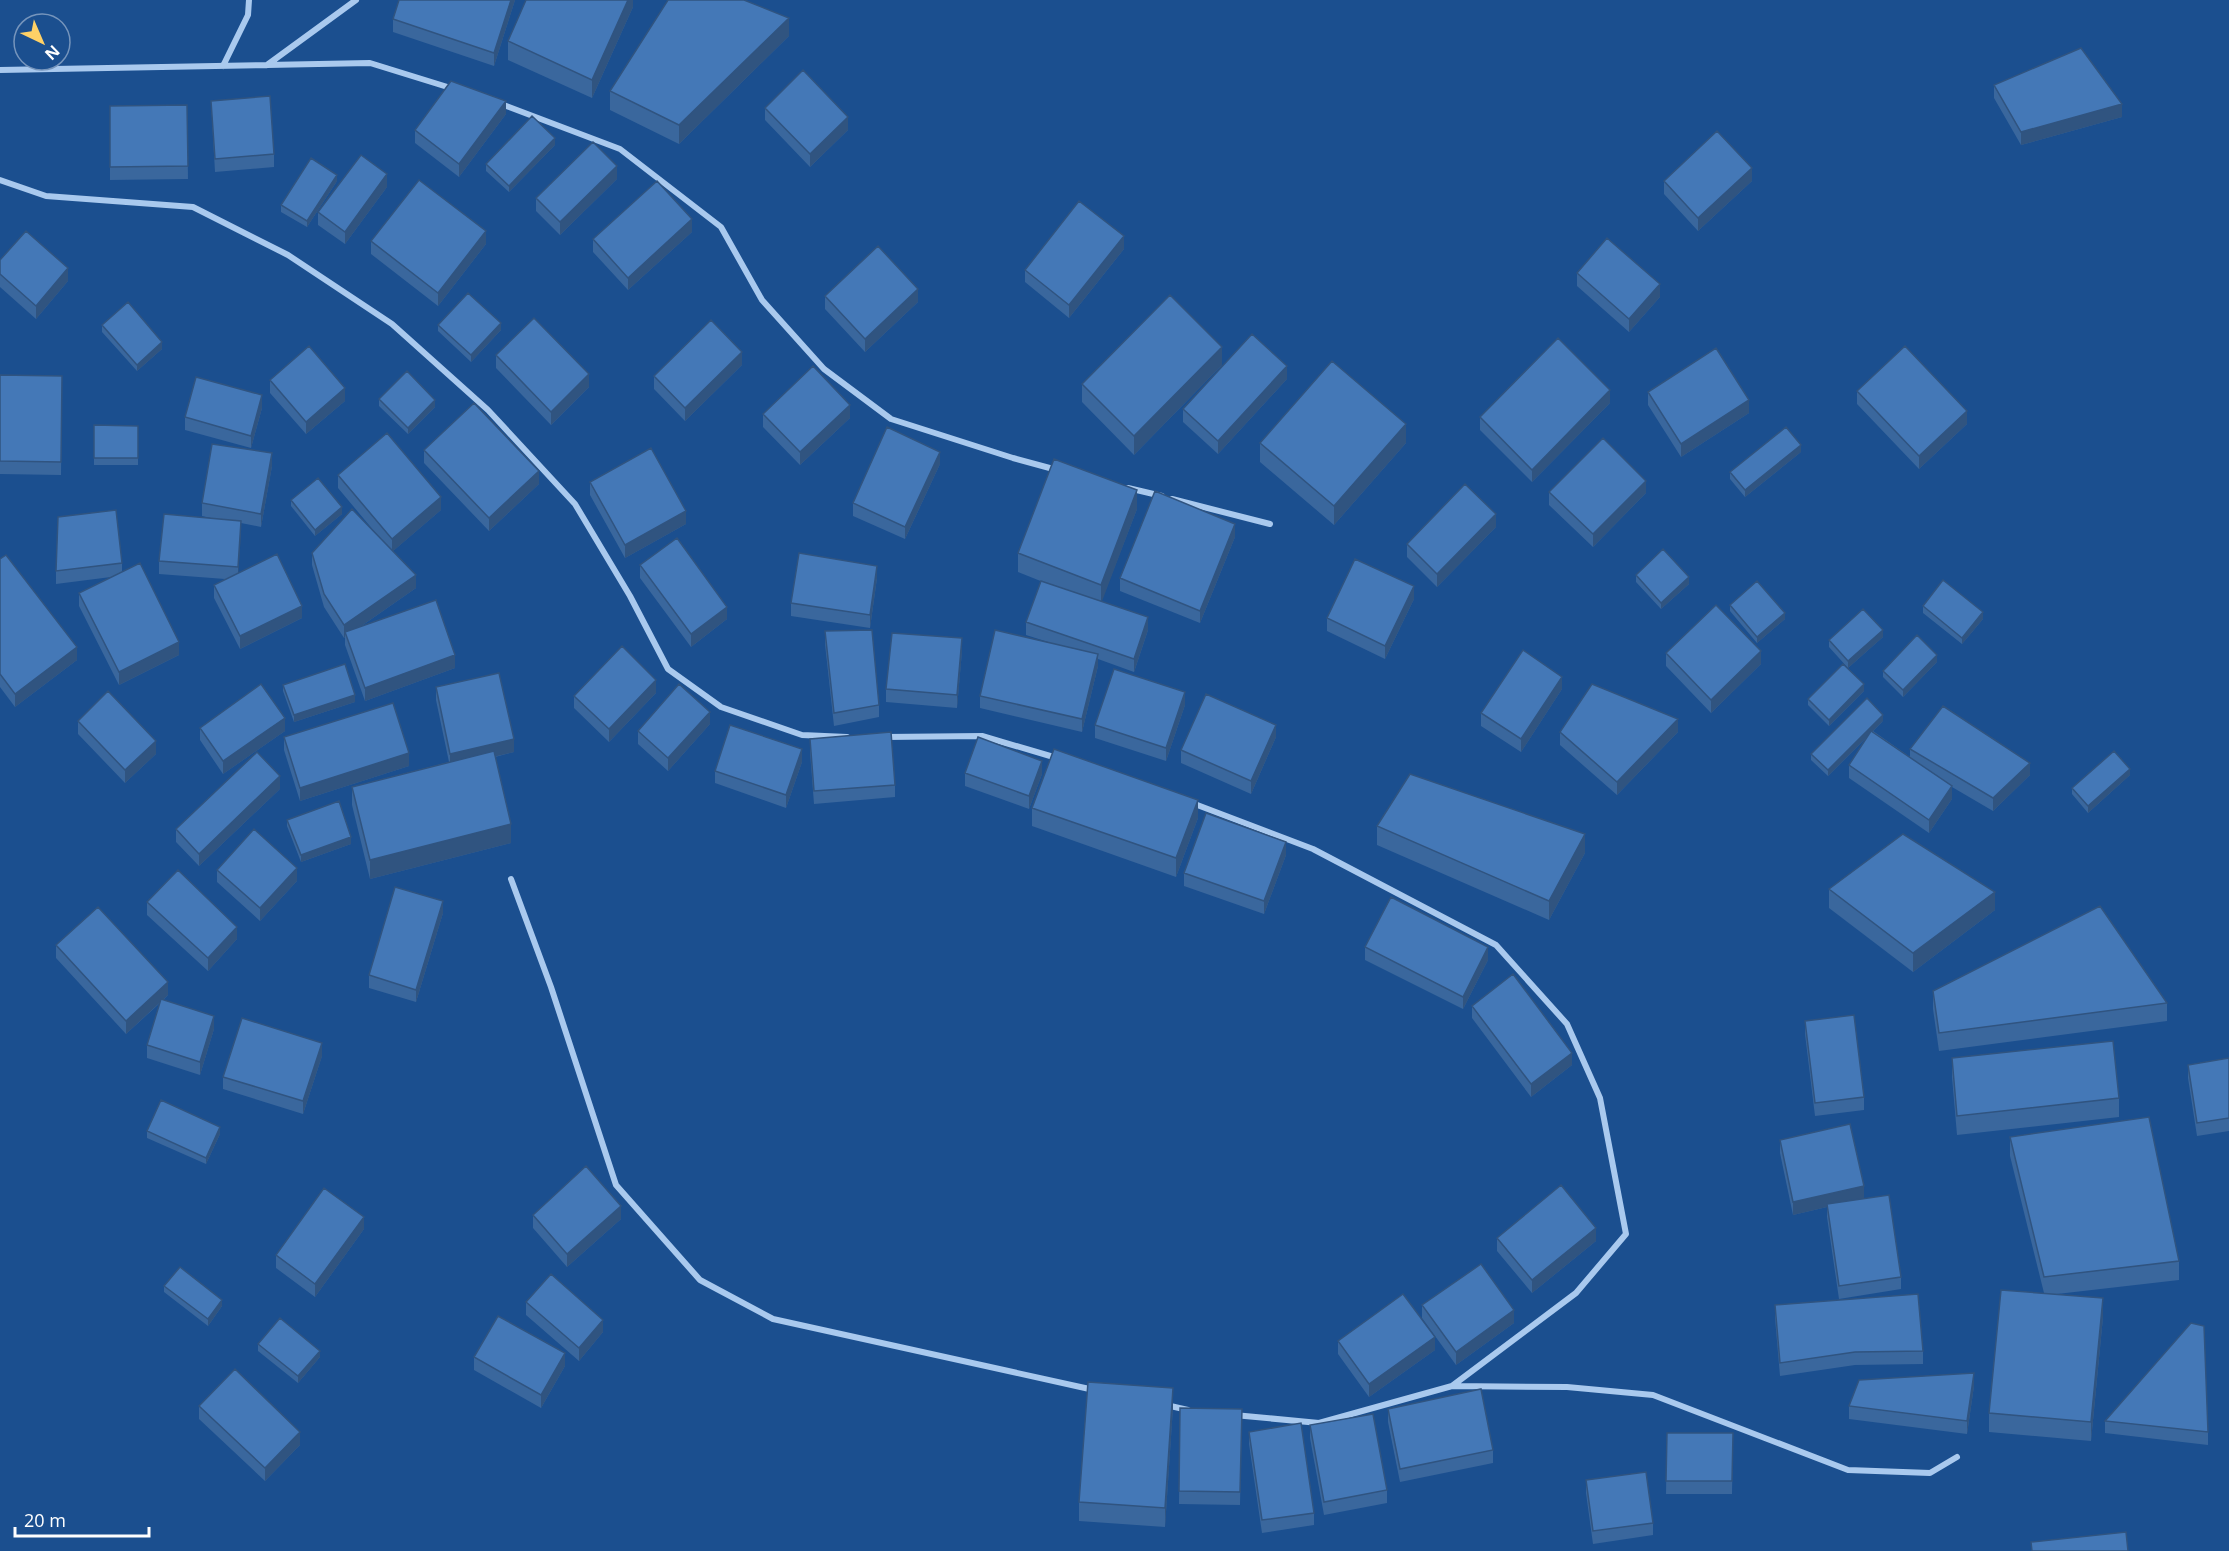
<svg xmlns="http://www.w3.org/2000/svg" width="2229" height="1551" viewBox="0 0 2229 1551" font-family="'Open Sans',sans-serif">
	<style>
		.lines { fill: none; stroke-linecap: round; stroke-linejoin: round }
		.street { stroke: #a9c9ee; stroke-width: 6 }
		.wall { fill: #3a679d }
		.shaded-wall { fill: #305480 }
		.building { fill: #4478b7; stroke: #305480; stroke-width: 1.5 }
	</style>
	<rect width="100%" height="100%" fill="#1b4f8f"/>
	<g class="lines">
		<path class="street" d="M267 65 356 0
			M223 66 248 15 249 0
			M0 70 370 63 454 89
			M501 104 620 149 721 227 762 300 824 369 891 419 1013 458 1057 470
			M0 180 46 196 193 207 288 255 392 324 488 410 575 504 630 596 668 669 721 707 802 735 847 737
			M1128 488 1162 496
			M1172 499 1270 524
			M885 737 982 736 1057 758
			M1192 803 1313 849 1496 945 1567 1024 1600 1098 1626 1234 1576 1293 1452 1386 1319 1423 1234 1415
			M511 879 551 987 616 1185 700 1280 773 1319 1094 1390
			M1452 1386 1567 1387 1653 1395 1848 1470 1930 1473 1957 1457
			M1166 1405 1188 1410"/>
	</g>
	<path class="wall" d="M515 0 494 66 393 32V19Z
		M633 0V7L592 98 508 60V41Z
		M789 36 679 144 610 110V91Z
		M1994 85 2122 117 2021 145 1994 98Z
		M211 101 274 154V167L215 172Z
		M187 105 188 179 110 180V106Z
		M765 108 848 130 810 167 765 120Z
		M506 114 459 177 415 143V130Z
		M555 145 509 192 486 171V164Z
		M617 179 560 235 536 211V198Z
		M337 181 307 227 281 212V205Z
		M1664 181H1752L1698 231 1664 194Z
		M387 187 345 244 318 225V212Z
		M692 232 628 290 593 252V239Z
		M371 241 486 244 438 306 371 254Z
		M1124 249 1069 318 1025 282V270Z
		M0 260 68 281 36 319 0 287Z
		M1577 273 1660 297 1629 332 1577 286Z
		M825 296 918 302 865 352 825 309Z
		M102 325 162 349 137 371 102 332Z
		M438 325 501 330 471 362 438 331Z
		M496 355 589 387 551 425 496 368Z
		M742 365 685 421 654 389V376Z
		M1222 365 1134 455 1082 402V384Z
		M0 375 62 376 61 475 0 474Z
		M1287 379 1218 454 1183 422V409Z
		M270 380 345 401 306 434 270 393Z
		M1857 391 1967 424 1919 469 1857 404Z
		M1648 392 1749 413 1681 457 1648 405Z
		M379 399 435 407 408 434 379 406Z
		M1610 403 1532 482 1480 430V417Z
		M262 408 251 448 185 430V417Z
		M763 414 850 418 800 465 763 427Z
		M94 425 138 426V465H94Z
		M1260 443H1406L1334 525 1260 462Z
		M424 450 539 484 489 531 424 463Z
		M1801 452 1745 497 1730 479V472Z
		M940 464 905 539 853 516V503Z
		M272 466 261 527 241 523 238 573 302 618 240 649 214 598V585L225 579 159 574V561L211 518 202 516V503Z
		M338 475 441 510 393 551 416 588 360 627 455 668 365 701 345 645V637L344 638 324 607 312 565V553L379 537 338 488Z
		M590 482 686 524 625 558 590 495Z
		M1549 492 1646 493 1593 547 1549 505Z
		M291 500 342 514 315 536 291 506Z
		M1137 509 1101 602 1148 630 1134 672 1098 659V666L1082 732 980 708V696L1048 642 1026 635V622L1043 582 1018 572V553Z
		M1496 527 1437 587 1407 557V544Z
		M1235 537 1200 623 1120 591V578Z
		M0 559 77 660 15 707 0 687Z
		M122 563V572L179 655 119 685 79 606V593L111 577 56 584V571Z
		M640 565 727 619 691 647 640 578Z
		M1636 575 1689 584 1661 609 1636 582Z
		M877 578 870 628 791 616V603Z
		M1414 599 1385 659 1327 631V618Z
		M1730 605 1785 619 1757 643 1730 611Z
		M1923 606 1983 619 1962 644 1923 613Z
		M825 631 879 705V717L834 726 825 644Z
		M1883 637 1848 668 1829 647V640Z
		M962 651 957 708 886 702V689Z
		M1666 653 1761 664 1711 713 1666 666Z
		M1937 662 1903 697 1883 677V671Z
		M283 685 355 702 294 722 283 691Z
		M436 687 514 752 495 757 511 843 370 879 352 805V787L449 762 436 700Z
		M1562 689 1521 752 1481 726V713Z
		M1864 691 1829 726 1808 705V699Z
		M656 693 609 742 574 708V696Z
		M1185 705 1166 761 1095 738V725Z
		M78 721 156 754 125 783 78 734Z
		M1883 721 1873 731 1910 757V749L2030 775 1993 811 1952 787V799L1929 833 1849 778V765L1867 737 1828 776 1811 760V754Z
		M710 724 668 771 638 744V731Z
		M200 728 285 731 223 774 200 740Z
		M1560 732H1678L1617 795 1560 745Z
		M284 737 409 766 300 801 284 750Z
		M1276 737 1251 794 1181 763V750Z
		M810 739 895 785V797L814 804 810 752Z
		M802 762 786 808 715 783V771Z
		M965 773 1042 774 1029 809 965 786Z
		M2130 775 2088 813 2072 794V788Z
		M280 789 199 866 176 842V829Z
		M1032 808 1198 818 1176 877 1032 826Z
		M287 820 351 844 301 862 287 826Z
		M1377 826 1585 853 1549 920 1377 845Z
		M1286 855 1264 914 1184 886V873Z
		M217 870 297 881 260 921 217 882Z
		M1829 889 1995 910 1913 972 1829 908Z
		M147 902 237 939 208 971 147 915Z
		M443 913 416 1002 369 988V975Z
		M56 945 168 995 163 1000 214 1029 200 1075 147 1058V1045L160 1003 126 1034 56 958Z
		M1365 947 1488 960 1463 1009 1365 960Z
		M1933 991 2167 1003V1021L1939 1051 1933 1009Z
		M1472 1006 1572 1065 1531 1097 1472 1018Z
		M1805 1021 1864 1097V1110L1815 1116 1805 1034Z
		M322 1056 303 1114 223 1089V1077Z
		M1952 1058 2119 1098V1117L1957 1135 1952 1077Z
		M2229 1058V1131L2197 1136 2188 1078V1065Z
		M147 1131 220 1134 206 1164 147 1138Z
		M2010 1137 2179 1261V1280L2057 1294 2103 1317 2091 1441 1989 1432V1413L2044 1293 2010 1156Z
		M1780 1140 1864 1198 1901 1277V1289L1839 1299 1827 1217V1207L1793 1215 1780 1153Z
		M533 1215 621 1219 567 1267 533 1228Z
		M364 1229 315 1297 276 1268V1255Z
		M1497 1238 1596 1241 1532 1293 1497 1251Z
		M164 1286 222 1306 208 1326 164 1292Z
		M526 1302 603 1332 579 1361 526 1315Z
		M1422 1305 1514 1323 1456 1365 1422 1318Z
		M1775 1305 1923 1351V1364L1855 1365 1780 1376 1775 1318Z
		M1338 1341 1435 1350 1369 1397 1338 1354Z
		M258 1344 320 1357 298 1383 258 1351Z
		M474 1357 565 1366 541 1408 474 1370Z
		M1974 1386 1967 1434 1849 1419V1406Z
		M199 1406 300 1445 265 1481 199 1419Z
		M1173 1407 1165 1527 1079 1521V1502Z
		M1180 1408 1242 1409 1240 1505 1179 1504Z
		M1388 1409 1493 1450V1463L1400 1482 1388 1422Z
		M2105 1421 2208 1432V1445L2105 1433Z
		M1310 1425 1387 1490V1503L1324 1515 1310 1438Z
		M1249 1432 1314 1513V1525L1262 1533 1249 1444Z
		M1667 1433H1733L1732 1494H1666Z
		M1586 1480 1653 1523V1535L1593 1544 1586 1493Z"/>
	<path class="shaded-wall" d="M511 0H515L494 66V53Z
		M628 0H633V7L592 98V80Z
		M789 18V36L679 144V125Z
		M506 101V114L459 177V164Z
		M2122 104V117L2021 145V132Z
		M848 117V130L810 167V154Z
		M555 138V145L509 192V186Z
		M617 166V179L560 235V222Z
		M1752 168V181L1698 231V218Z
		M387 174V187L345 244V232Z
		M337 175V181L307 227V221Z
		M692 219V232L628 290V278Z
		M486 231V244L438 306V293Z
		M1124 236V249L1069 318V305Z
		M68 268V281L36 319V306Z
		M1660 284V297L1629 332V319Z
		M918 289V302L865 352V339Z
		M501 323V330L471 362V355Z
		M162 342V349L137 371V365Z
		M1222 347V365L1134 455V436Z
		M742 352V365L685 421V408Z
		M1287 366V379L1218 454V441Z
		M589 374V387L551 425V412Z
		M345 388V401L306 434V422Z
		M1610 390V403L1532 482V470Z
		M262 395V408L251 448V436Z
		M435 400V407L408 434V428Z
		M1749 400V413L1681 457V444Z
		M850 405V418L800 465V452Z
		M1967 411V424L1919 469V456Z
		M1406 424V443L1334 525V506Z
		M1801 445V452L1745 497V490Z
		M940 452V464L905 539V527Z
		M272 453V466L261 527V514Z
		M539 471V484L489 531V518Z
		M1646 481V493L1593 547V534Z
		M1137 490V509L1101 604V585Z
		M441 497V510L392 552V539Z
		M342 507V514L315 536V530Z
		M686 511V524L625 558V545Z
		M1496 514V527L1437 587V574Z
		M241 521V533L238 580V567Z
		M1235 524V537L1200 623V611Z
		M877 566V578L870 628V615Z
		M416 575V588L347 636 345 632V637L344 638V625Z
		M1689 577V584L1661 609V603Z
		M1414 586V599L1385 659V646Z
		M302 606V618L240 649V636Z
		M727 607V619L691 647V634Z
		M1983 612V619L1962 644V638Z
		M1785 613V619L1757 643V637Z
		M1148 617V630L1134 672V659Z
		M1883 630V637L1848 668V661Z
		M962 638V651L957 708V695Z
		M179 642V655L119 685V672Z
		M77 647V660L15 707V694Z
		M1761 651V664L1711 713V700Z
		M1098 654V666L1082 732V719Z
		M455 655V668L365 701V688Z
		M1937 655V662L1903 697V690Z
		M1562 677V689L1521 752V739Z
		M656 680V693L609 742V729Z
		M1864 684V691L1829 726V720Z
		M1185 692V705L1166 761V748Z
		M355 695V702L294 722V715Z
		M710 712V724L668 771V758Z
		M1883 715V721L1828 776V770Z
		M285 718V731L223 774V761Z
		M1678 719V732L1617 795V782Z
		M1276 725V737L1251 794V781Z
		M514 739V752L450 767V754Z
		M156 741V754L125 783V770Z
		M802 749V762L786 808V795Z
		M409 753V766L300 801V788Z
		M1042 761V774L1029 809V796Z
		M2030 763V775L1993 811V798Z
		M2130 769V775L2088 813V806Z
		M280 776V789L199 866V854Z
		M1952 786V799L1929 833V820Z
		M1198 800V818L1176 877V858Z
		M511 824V843L370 879V860Z
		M1585 834V853L1549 920V901Z
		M351 837V844L301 862V855Z
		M1286 842V855L1264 914V901Z
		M297 868V881L260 921V908Z
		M1995 892V910L1913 972V953Z
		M443 901V913L416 1002V990Z
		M237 927V939L208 971V958Z
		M1488 947V960L1463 1009V997Z
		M168 982V995L126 1034V1021Z
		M214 1016V1029L200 1075V1062Z
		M322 1043V1056L303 1114V1101Z
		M1572 1053V1065L1531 1097V1084Z
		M220 1127V1134L206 1164V1158Z
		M1864 1186V1199L1827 1204V1207L1793 1215V1202Z
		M621 1206V1219L567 1267V1254Z
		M364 1217V1229L315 1297V1284Z
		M1596 1228V1241L1532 1293V1280Z
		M2103 1298V1317L2091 1441V1422Z
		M222 1300V1306L208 1326V1319Z
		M1514 1310V1323L1456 1365V1352Z
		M603 1320V1332L579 1361V1348Z
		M1435 1337V1350L1369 1397V1384Z
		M320 1351V1357L298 1383V1376Z
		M565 1353V1366L541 1408V1395Z
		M1974 1373V1386L1967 1434V1421Z
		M1173 1388V1407L1165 1527V1508Z
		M300 1432V1445L265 1481V1468Z"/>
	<path class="building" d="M399 0H511L494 53 393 19Z
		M526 0H628L592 80 508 41Z
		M668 0H744L789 18 679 125 610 91Z
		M2081 48 2122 104 2021 132 1994 85Z
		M803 70 848 117 810 154 765 108Z
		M451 81 506 101 459 164 415 130Z
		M270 96 274 154 215 159 211 101Z
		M187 105 188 166 110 167V106Z
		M532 116 555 138 509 186 486 164Z
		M1717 131 1752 168 1698 218 1664 181Z
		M593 142 617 166 560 222 536 198Z
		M361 155 387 174 345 232 318 212Z
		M311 158 337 175 307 221 281 205Z
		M419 180 486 231 438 293 371 241Z
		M657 181 692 219 628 278 593 239Z
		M1079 201 1124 236 1069 305 1025 270Z
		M26 231 68 268 36 306 0 274V260Z
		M1607 238 1660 284 1629 319 1577 273Z
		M878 246 918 289 865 339 825 296Z
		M468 293 501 323 471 355 438 325Z
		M1170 295 1222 347 1134 436 1082 384Z
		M128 302 162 342 137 365 102 325Z
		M534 318 589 374 551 412 496 355Z
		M711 320 742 352 685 408 654 376Z
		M1252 334 1287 366 1218 441 1183 409Z
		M1558 338 1610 390 1532 470 1480 417Z
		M309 346 345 388 306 422 270 380Z
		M1905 346 1967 411 1919 456 1857 391Z
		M1716 348 1749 400 1681 444 1648 392Z
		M1332 361 1406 424 1334 506 1260 443Z
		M813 366 850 405 800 452 763 414Z
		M407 371 435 400 408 428 379 399Z
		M0 375 62 376 61 462 0 461Z
		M196 377 262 395 251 436 185 417Z
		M474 403 539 471 489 518 424 450Z
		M94 425 138 426V458H94Z
		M887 427 940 452 905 527 853 503Z
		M1786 427 1801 445 1745 490 1730 472Z
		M387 433 441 497 392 539 338 475Z
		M1603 438 1646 481 1593 534 1549 492Z
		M212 444 272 453 261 514 202 503Z
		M651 448 686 511 625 545 590 482Z
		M1054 459 1137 490 1101 585 1018 553Z
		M318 478 342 507 315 530 291 500Z
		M1465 484 1496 514 1437 574 1407 544Z
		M1155 491 1235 524 1200 611 1120 578Z
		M352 509 416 575 344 625 324 594 312 553Z
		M116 510 122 563 56 571 58 517Z
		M164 514 241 521 238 567 159 561Z
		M677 538 727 607 691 634 640 565Z
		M1663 549 1689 577 1661 603 1636 575Z
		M799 553 877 566 870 615 791 603Z
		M277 554 302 606 240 636 214 585Z
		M6 555 77 647 15 694 0 674V559Z
		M1355 559 1414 586 1385 646 1327 618Z
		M140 563 179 642 119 672 79 593Z
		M1943 580 1983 612 1962 638 1923 606Z
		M1041 581 1148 617 1134 659 1026 622Z
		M1757 581 1785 613 1757 637 1730 605Z
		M436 600 455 655 365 688 345 632Z
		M1716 605 1761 651 1711 700 1666 653Z
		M1863 609 1883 630 1848 661 1829 640Z
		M872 630 879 705 834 713 825 631Z
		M995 630 1098 654 1082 719 980 696Z
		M892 633 962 638 957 695 886 689Z
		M1917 635 1937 655 1903 690 1883 671Z
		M622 646 656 680 609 729 574 696Z
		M1523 650 1562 677 1521 739 1481 713Z
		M345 664 355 695 294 715 283 685Z
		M1843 664 1864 684 1829 720 1808 699Z
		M1114 669 1185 692 1166 748 1095 725Z
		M499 673 514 739 450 754 436 687Z
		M261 684 285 718 223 761 200 728Z
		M679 684 710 712 668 758 638 731Z
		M1592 684 1678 719 1617 782 1560 732Z
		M108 691 156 741 125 770 78 721Z
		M1206 694 1276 725 1251 781 1181 750Z
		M1867 698 1883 715 1828 770 1811 754Z
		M393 703 409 753 300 788 284 737Z
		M1943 706 2030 763 1993 798 1910 749Z
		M730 725 802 749 786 795 715 771Z
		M1871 731 1952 786 1929 820 1849 765Z
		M891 732 895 785 814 791 810 739Z
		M978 737 1042 761 1029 796 965 773Z
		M1054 749 1198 800 1176 858 1032 808Z
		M494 751 511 824 370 860 352 787Z
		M2114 751 2130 769 2088 806 2072 788Z
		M257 752 280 776 199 854 176 829Z
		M1410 774 1585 834 1549 901 1377 826Z
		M339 801 351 837 301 855 287 820Z
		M1206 813 1286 842 1264 901 1184 873Z
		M254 829 297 868 260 908 217 870Z
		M1903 834 1995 892 1913 953 1829 889Z
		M178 870 237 927 208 958 147 902Z
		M395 887 443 901 416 990 369 975Z
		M1391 897 1488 947 1463 997 1365 947Z
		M2100 906 2167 1003 1939 1033 1933 991Z
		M98 907 168 982 126 1021 56 945Z
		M1513 974 1572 1053 1531 1084 1472 1006Z
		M161 999 214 1016 200 1062 147 1045Z
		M1854 1015 1864 1097 1815 1103 1805 1021Z
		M242 1018 322 1043 303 1101 223 1077Z
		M2113 1041 2119 1098 1957 1116 1952 1058Z
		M2229 1058V1118L2197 1123 2188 1065Z
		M161 1100 220 1127 206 1158 147 1131Z
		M2149 1117 2179 1261 2044 1277 2010 1137Z
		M1850 1124 1864 1186 1793 1202 1780 1140Z
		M586 1166 621 1206 567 1254 533 1215Z
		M1561 1185 1596 1228 1532 1280 1497 1238Z
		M324 1188 364 1217 315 1284 276 1255Z
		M1889 1195 1901 1277 1839 1286 1827 1204Z
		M1481 1264 1514 1310 1456 1352 1422 1305Z
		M180 1267 222 1300 208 1319 164 1286Z
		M551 1274 603 1320 579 1348 526 1302Z
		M2001 1290 2103 1298 2091 1422 1989 1413Z
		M1403 1294 1435 1337 1369 1384 1338 1341Z
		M1918 1294 1923 1351 1855 1352 1780 1363 1775 1305Z
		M498 1316 565 1353 541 1395 474 1357Z
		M280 1318 320 1351 298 1376 258 1344Z
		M2191 1323 2204 1326 2208 1432 2105 1421Z
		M235 1369 300 1432 265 1468 199 1406Z
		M1974 1373 1967 1421 1849 1406 1859 1380Z
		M1088 1382 1173 1388 1165 1508 1079 1502Z
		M1481 1389 1493 1450 1400 1469 1388 1409Z
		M1180 1408 1242 1409 1240 1492 1179 1491Z
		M1373 1414 1387 1490 1324 1502 1310 1425Z
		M1301 1423 1314 1513 1262 1520 1249 1432Z
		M1667 1433H1733L1732 1481H1666Z
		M1646 1472 1653 1523 1593 1531 1586 1480Z
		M2126 1532 2128 1551H2032L2031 1542Z"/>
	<g transform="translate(42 42) rotate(136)"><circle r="28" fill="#1b4f8f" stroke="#7695bc" stroke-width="1.5"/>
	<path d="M0-4.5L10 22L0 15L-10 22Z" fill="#ffd166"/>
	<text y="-9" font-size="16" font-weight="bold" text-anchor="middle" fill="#ffffff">N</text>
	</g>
	<path d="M15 1527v9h134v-9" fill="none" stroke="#ffffff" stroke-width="3"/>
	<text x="24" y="1527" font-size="18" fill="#ffffff" stroke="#1b4f8f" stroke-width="4.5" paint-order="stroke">20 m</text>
</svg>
